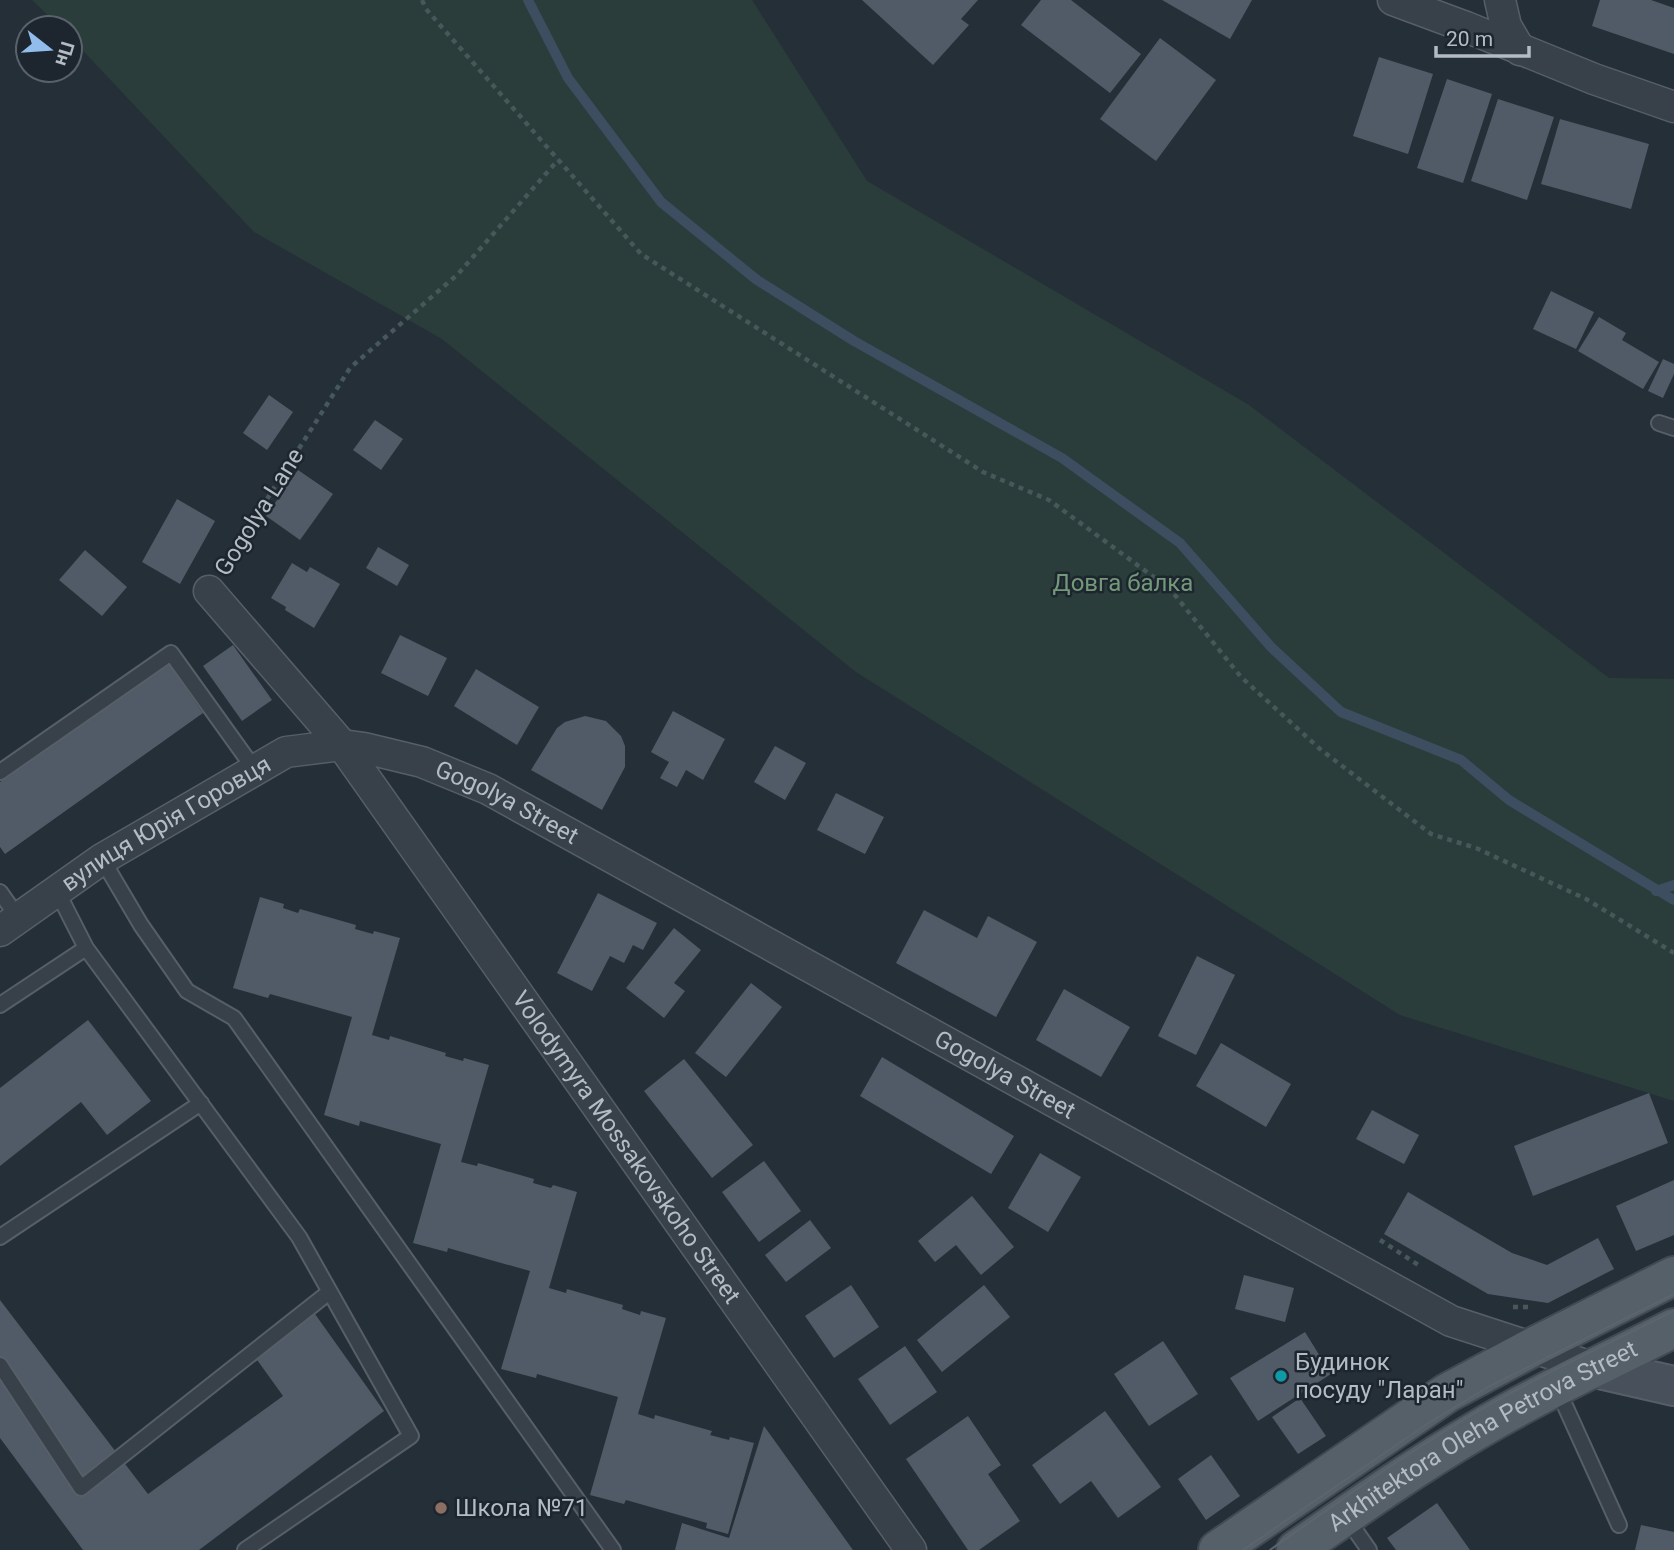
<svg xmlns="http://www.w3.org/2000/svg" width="1674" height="1550" viewBox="0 0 1674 1550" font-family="Roboto,sans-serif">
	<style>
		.green { fill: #2a3d3b }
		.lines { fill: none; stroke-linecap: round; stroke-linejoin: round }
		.stream { stroke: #3c4e60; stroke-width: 10 }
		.building { fill: #505b67 }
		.lane-casing { stroke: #565f67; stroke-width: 18 }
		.street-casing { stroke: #565f67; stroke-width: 33 }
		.secondary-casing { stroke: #565f67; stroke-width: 42 }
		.primary-casing { stroke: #414a52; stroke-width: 42 }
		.path { stroke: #465859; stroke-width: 4.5; stroke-dasharray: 5 5; stroke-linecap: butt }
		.lane { stroke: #384149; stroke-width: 14 }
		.street { stroke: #384149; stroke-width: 30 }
		.secondary { stroke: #47505b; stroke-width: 38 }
		.primary { stroke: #566069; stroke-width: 38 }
		.tram { stroke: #5b656f; stroke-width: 2 }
		.culture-dot { fill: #0f9aa8; stroke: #1d262e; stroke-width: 2.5 }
		.education-dot { fill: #8d6e63; stroke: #1d262e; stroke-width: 2.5 }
		.labels { text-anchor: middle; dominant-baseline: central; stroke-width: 5; stroke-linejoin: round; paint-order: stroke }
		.street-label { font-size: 24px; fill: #b3bcc5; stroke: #1d262e }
		.park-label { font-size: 24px; fill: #74987a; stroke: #1d262e }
		.poi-label { font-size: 24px; fill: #b3bcc5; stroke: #1d262e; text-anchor: start }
	</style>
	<rect width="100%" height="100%" fill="#252f38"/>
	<path class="green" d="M32 0H752L867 181 1249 405 1609 678 1674 679V1101L1400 1015 856 672 442 339 254 232 70 37V28H61Z"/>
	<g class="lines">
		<path class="stream" d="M528 0 568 78 661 202 757 280 854 341 1062 458 1180 543 1271 647 1341 712 1461 760 1509 800 1674 900
			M1656 891 1674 885"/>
	</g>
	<path class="building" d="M862 0H978L961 19 969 25 933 65Z
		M1041 0H1071L1141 54 1110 93 1021 25Z
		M1162 0H1252L1230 39Z
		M1600 0H1651L1674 8V54L1592 26Z
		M1160 38 1216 80 1156 161 1100 119Z
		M1379 57 1433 74 1408 154 1353 136Z
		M1447 79 1492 94 1463 183 1417 168Z
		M1498 99 1554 117 1527 200 1471 181Z
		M1560 119 1649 144 1631 209 1541 184Z
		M1551 291 1594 312 1576 349 1533 329Z
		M1599 317 1626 333 1622 340 1659 362 1643 389 1578 351Z
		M1663 359 1674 364V374L1663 398 1648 391Z
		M269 395 293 412 267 450 243 433Z
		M375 420 403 439 381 470 353 450Z
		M298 470 333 494 300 540 266 516Z
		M177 499 215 521 180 584 142 562Z
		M378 547 409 565 397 586 366 568Z
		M85 550 127 587 102 616 59 580Z
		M292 563 307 572 310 567 340 584 314 628 285 610 286 607 271 598Z
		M400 635 447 658 428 696 381 673Z
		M233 645 272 700 242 721 203 666Z
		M168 663 203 713 5 854 0 847V782Z
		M476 669 539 707 517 745 454 706Z
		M673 711 725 739 703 780 686 770 677 787 660 778 669 762 651 752Z
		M585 716 606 721 621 736 625 746V767L602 810 531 770 557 728 565 722Z
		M775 746 806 763 785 800 754 782Z
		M836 793 884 817 865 854 817 830Z
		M598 893 657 923 643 950 633 945 624 963 610 956 592 991 557 973Z
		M260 897 284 904 283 908 298 913 300 909 356 925 355 929 373 934 374 931 400 938 372 1035 389 1040 390 1036 446 1053 445 1056 463 1061 464 1058 489 1065 461 1162 477 1166 478 1163 534 1179 533 1183 551 1188 553 1185 577 1192 549 1288 566 1293 567 1289 623 1305 622 1309 640 1315 641 1311 666 1318 638 1414 654 1419 655 1415 712 1431 710 1435 729 1440 730 1437 754 1443 728 1534 706 1528 707 1523 626 1500 624 1504 590 1495 618 1397 537 1374 536 1378 501 1369 530 1271 448 1248 447 1252 413 1243 441 1144 360 1121 359 1126 324 1115 352 1017 270 994 268 998 233 988Z
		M924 910 977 938 988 916 1037 942 996 1017 896 963Z
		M674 928 701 950 674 983 685 991 664 1018 626 988Z
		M1197 956 1235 975 1196 1055 1158 1036Z
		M751 983 782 1007 726 1077 695 1053Z
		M1064 989 1130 1027 1101 1077 1036 1040Z
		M88 1020 151 1101 107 1135 81 1102 0 1166V1088Z
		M1221 1043 1291 1084 1266 1127 1196 1086Z
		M882 1057 1014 1136 991 1174 860 1096Z
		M684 1059 753 1145 712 1178 644 1091Z
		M1649 1093 1668 1143 1533 1196 1514 1146Z
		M1372 1110 1419 1135 1404 1164 1356 1139Z
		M1040 1153 1081 1177 1048 1232 1008 1208Z
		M764 1161 801 1211 759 1242 722 1192Z
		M1674 1180V1235L1636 1251 1616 1206Z
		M1408 1192 1512 1253 1547 1265 1598 1238 1614 1269 1548 1303 1488 1294 1384 1234Z
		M972 1196 1014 1247 981 1275 956 1245 935 1262 918 1241Z
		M810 1220 831 1248 786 1282 765 1255Z
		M1244 1275 1294 1288 1285 1322 1235 1309Z
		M851 1285 879 1327 834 1358 805 1316Z
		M984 1285 1010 1317 942 1372 917 1340Z
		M0 1300 148 1494 283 1396 255 1357 315 1314 384 1411 199 1550H83L0 1438Z
		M1305 1332 1331 1374 1258 1421 1230 1378Z
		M1163 1341 1198 1394 1149 1426 1114 1374Z
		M905 1346 937 1392 890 1425 858 1379Z
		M1300 1398 1326 1436 1298 1454 1272 1417Z
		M1105 1411 1161 1487 1118 1518 1091 1481 1060 1504 1032 1465Z
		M968 1416 1001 1465 988 1474 1020 1521 979 1550H968L906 1459Z
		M764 1426 853 1550H675L682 1523 729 1538Z
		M1211 1455 1240 1496 1206 1520 1178 1479Z
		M1437 1503 1470 1550H1396L1387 1538Z
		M1641 1525 1674 1532V1550H1635Z"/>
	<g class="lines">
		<defs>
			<path id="lane" d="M1659 423 1674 428
				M0 772 171 653 255 770
				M102 859 141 925 187 991 234 1018 613 1550
				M57 891 86 948 299 1237 411 1436 245 1550
				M0 892 19 919
				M0 1005 86 948
				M0 1237 201 1103
				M0 1365 81 1488 328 1293
				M1557 1388 1619 1525
				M1346 1517 1369 1550"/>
			<g id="street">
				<path d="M1393 0 1466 27 1594 79 1674 107"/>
				<path d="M1500 0 1506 26 1520 50"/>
				<path id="s1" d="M209 591 342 745 911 1550"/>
				<path id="s2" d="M0 931 102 859 286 752 342 745 364 748 422 762 488 789 1451 1321 1595 1368"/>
			</g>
			<path id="secondary" d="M1595 1368 1674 1386"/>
			<g id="primary">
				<path d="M1218 1550 1447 1393 1533 1347 1674 1276"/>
				<path id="s3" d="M1296 1550C1355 1509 1413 1468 1474 1432 1539 1393 1607 1362 1674 1328"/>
			</g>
		</defs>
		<use href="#lane" class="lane-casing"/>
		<use href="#street" class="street-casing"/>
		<use href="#secondary" class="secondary-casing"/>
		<use href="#primary" class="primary-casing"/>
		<path class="path" d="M422 0 426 9 641 254 983 472 1049 500 1170 589 1241 677 1320 749 1431 834 1476 848 1586 899 1674 953
			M224 567 350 368 458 274 558 160
			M1380 1240 1420 1266
			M1513 1307H1532"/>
		<use href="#lane" class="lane"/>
		<use href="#street" class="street"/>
		<use href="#secondary" class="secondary"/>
		<use href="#primary" class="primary"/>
		<path class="tram" d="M1243 1550 1430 1422 1488 1387 1674 1294
			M1270 1550C1334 1505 1398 1459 1465 1419 1532 1379 1604 1346 1674 1311"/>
	</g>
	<circle class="culture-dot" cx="1281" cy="1376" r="7"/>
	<circle class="education-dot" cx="441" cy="1508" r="7"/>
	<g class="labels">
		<g class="street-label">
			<text transform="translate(259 512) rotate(-58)">Gogolya Lane</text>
			<text stroke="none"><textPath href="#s2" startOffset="570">Gogolya Street</textPath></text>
			<text stroke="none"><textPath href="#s2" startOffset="198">вулиця Юрія Горовця</textPath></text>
			<text stroke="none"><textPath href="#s2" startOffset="1138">Gogolya Street</textPath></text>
			<text stroke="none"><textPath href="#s1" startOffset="696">Volodymyra Mossakovskoho Street</textPath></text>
			<text stroke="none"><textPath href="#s3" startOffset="219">Arkhitektora Oleha Petrova Street</textPath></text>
		</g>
		<g class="park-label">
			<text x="1123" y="583">Довга балка</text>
		</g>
		<g class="poi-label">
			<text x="1295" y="1362">Будинок<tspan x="1295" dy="28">посуду "Ларан"</tspan></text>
			<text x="455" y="1508">Школа №71</text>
		</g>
	</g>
	<g transform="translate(49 49) rotate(107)"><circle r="33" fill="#1d262e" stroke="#59626a" stroke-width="2"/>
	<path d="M0-5L12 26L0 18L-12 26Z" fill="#92bceb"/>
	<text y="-10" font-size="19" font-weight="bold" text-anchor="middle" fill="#b3bcc5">Пн</text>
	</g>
	<path d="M1436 46v10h93v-10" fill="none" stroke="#b3bcc5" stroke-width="3.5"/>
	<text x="1446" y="46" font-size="21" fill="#b3bcc5" stroke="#1d262e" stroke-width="5" paint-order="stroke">20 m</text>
</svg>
